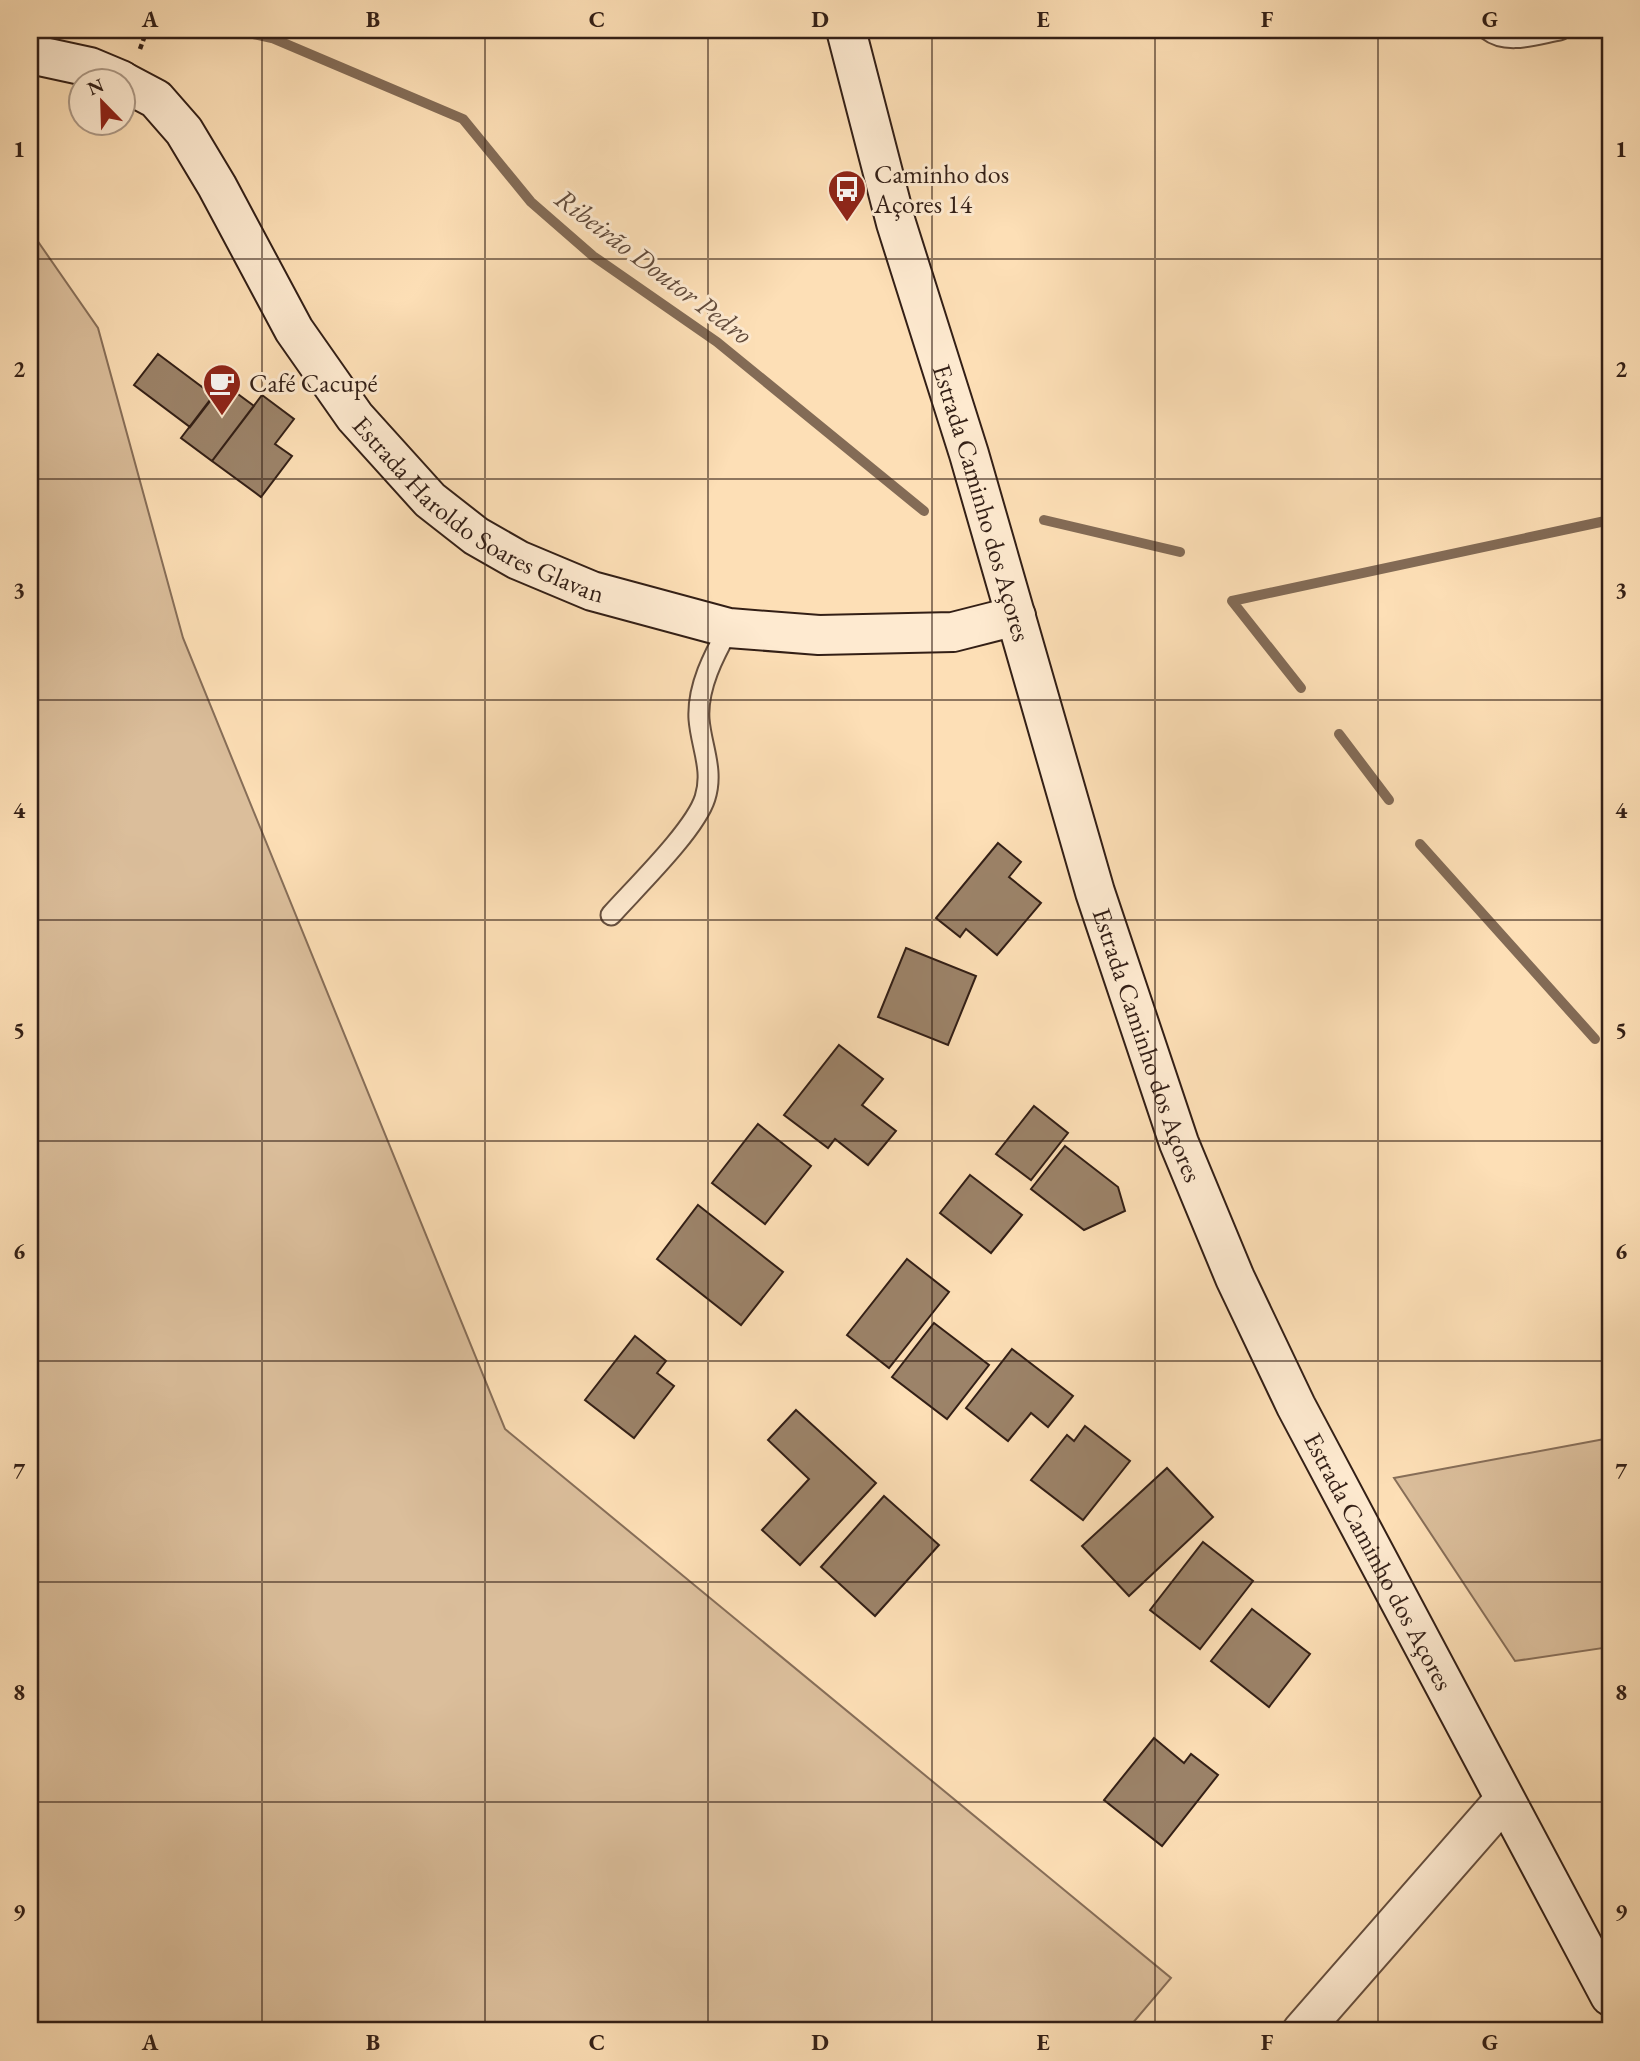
<svg xmlns="http://www.w3.org/2000/svg" width="1640" height="2061" viewBox="0 0 1640 2061" font-family="'EB Garamond',serif">
	<style>
		.green { fill: #dbbe9b; stroke: #876e58; stroke-width: 2 }
		.lines { fill: none; stroke-linecap: round; stroke-linejoin: round }
		.stream { stroke: #836b56; stroke-width: 10 }
		.building { fill: #9c8369; stroke: #331f16; stroke-width: 2 }
		.lane-casing { stroke: #664f3e; stroke-width: 23 }
		.street-casing { stroke: #664f3e; stroke-width: 42 }
		.secondary-casing { stroke: #331f16; stroke-width: 42 }
		.path { stroke: #331f16; stroke-width: 4.5; stroke-dasharray: 5 3.5; stroke-linecap: butt }
		.lane { stroke: #feead0; stroke-width: 19 }
		.street { stroke: #feead0; stroke-width: 38 }
		.secondary { stroke: #feead0; stroke-width: 38 }
		.grid { fill: none; stroke: #331f16; stroke-width: 2; stroke-opacity: 0.55 }
		.labels { text-anchor: middle; dominant-baseline: central; stroke-width: 6; stroke-linejoin: round; paint-order: stroke }
		.poi-label { font-size: 26px; fill: #331f16; stroke: #feead0; text-anchor: start }
		.street-label { font-size: 26px; fill: #331f16; stroke: #feead0 }
		.water-label { font-size: 28px; font-style: italic; fill: #624b3b; stroke: #feead0 }
		.neatline { fill: none; stroke: #331f16; stroke-width: 2.5 }
		.grid-label { font-size: 23px; text-anchor: middle; font-weight: bold; fill: #331f16 }
	</style>
	<rect width="100%" height="100%" fill="#fddfb6"/>
	<filter id="stains"><feTurbulence type="fractalNoise" baseFrequency=".00286" numOctaves="4"/><feColorMatrix values="0 0 0 0 .2 0 0 0 0 .09 0 0 0 0 .02 0 0 0 .5 -.17"/></filter>
	<radialGradient id="worn" r=".72"><stop offset=".6" stop-color="#630" stop-opacity="0"/><stop offset="1" stop-color="#630" stop-opacity=".3"/></radialGradient>
	<path class="green" d="M30 230 98 328 183 638 505 1429 1171 1978 1126 2031H30Z
		M1610 1438V1647L1515 1661 1394 1478Z"/>
	<g class="lines">
		<path class="stream" d="M235 30 272 38 463 119 531 202 593 256 717 342 924 511
			M1044 520 1180 552
			M1301 688 1232 601 1610 520
			M1339 734 1389 800
			M1420 844 1595 1039"/>
	</g>
	<path class="building" d="M158 354 214 396 190 427 134 385Z
		M223 383 254 406 212 461 181 438Z
		M262 395 294 419 275 444 292 456 261 497 212 461Z
		M998 843 1021 862 1009 877 1041 903 997 955 966 929 960 937 936 918Z
		M906 948 976 976 948 1045 878 1017Z
		M839 1045 883 1079 862 1105 896 1131 868 1165 835 1139 828 1148 784 1115Z
		M1034 1106 1068 1133 1031 1180 996 1154Z
		M758 1124 811 1166 765 1224 712 1183Z
		M1065 1146 1118 1187 1125 1211 1084 1230 1031 1189Z
		M970 1175 1022 1215 991 1253 940 1213Z
		M698 1205 783 1272 741 1325 657 1259Z
		M907 1259 949 1292 889 1368 847 1335Z
		M934 1323 989 1365 947 1419 892 1377Z
		M635 1336 666 1361 657 1373 674 1386 634 1438 585 1400Z
		M1012 1349 1073 1396 1048 1427 1031 1413 1008 1441 966 1408Z
		M796 1410 876 1483 800 1565 762 1530 809 1479 768 1440Z
		M1085 1426 1130 1461 1083 1520 1031 1480 1067 1435 1074 1441Z
		M1167 1468 1213 1517 1129 1596 1082 1546Z
		M884 1496 939 1545 875 1616 821 1567Z
		M1203 1542 1253 1581 1200 1649 1150 1610Z
		M1252 1609 1310 1654 1269 1707 1211 1661Z
		M1154 1738 1184 1763 1191 1754 1218 1775 1162 1846 1104 1800Z"/>
	<g class="lines">
		<defs>
			<path id="lane" d="M1488 30C1507 45 1537 34 1560 30
				M611 915C635 888 695 830 705 798 714 770 701 746 699 719 697 687 714 655 729 628"/>
			<path id="street" d="M1302 2031 1504 1800"/>
			<g id="secondary">
				<path id="s1" d="M846 30 896 223 969 454 1095 892 1179 1143 1235 1278 1296 1406 1610 1996"/>
				<path d="M30 54 90 67 121 80"/>
				<path id="s2" d="M122 81 156 99 184 131 217 186 294 330 355 417 430 500 476 536 518 560 592 591 729 628 819 635 953 632 1016 616"/>
			</g>
		</defs>
		<use href="#lane" class="lane-casing"/>
		<use href="#street" class="street-casing"/>
		<use href="#secondary" class="secondary-casing"/>
		<path class="path" d="M140 49 147 30"/>
		<use href="#lane" class="lane"/>
		<use href="#street" class="street"/>
		<use href="#secondary" class="secondary"/>
	</g>
	<path class="grid" d="M262 30V2031M485 30V2031M708 30V2031M932 30V2031M1155 30V2031M1378 30V2031M30 259H1610M30 479H1610M30 700H1610M30 920H1610M30 1141H1610M30 1361H1610M30 1582H1610M30 1802H1610"/>
	<defs>
		<symbol id="bus-pin" viewBox="-11 -11 22 30"><path d="M0 17L-7.5 6A9.5 9.5 0 1 1 7.5 6Z" fill="#8f2418" stroke="#feead0"/><path d="M-5-6H5V4H4V6H2V4H-2V6H-4V4H-5ZM-3.5-4V0h7V-4ZM-3.5 1.2v1.5H-2V1.2ZM2 1.2v1.5H3.5V1.2Z" fill="#fff"/></symbol>
		<symbol id="cafe-pin" viewBox="-11 -11 22 30"><path d="M0 17L-7.5 6A9.5 9.5 0 1 1 7.5 6Z" fill="#8f2418" stroke="#feead0"/><path d="M-5.5-4.5H6V0H3Q3 3.5 0 3.5H-2.5Q-5.5 3.5-5.5 0ZM3-3.2v2h1.7v-2ZM-6 4.5H4V6H-6Z" fill="#fff"/></symbol>
	</defs>
	<g fill-rule="evenodd">
		<use href="#bus-pin" x="825" y="167" width="44" height="60"/>
		<use href="#cafe-pin" x="200" y="361" width="44" height="60"/>
	</g>
	<g class="labels">
		<g class="poi-label">
			<text x="874" y="174">Caminho dos<tspan x="874" dy="30">Açores 14</tspan></text>
			<text x="249" y="383">Café Cacupé</text>
		</g>
		<g class="street-label">
			<text stroke="none"><textPath href="#s1" startOffset="492">Estrada Caminho dos Açores</textPath></text>
			<text stroke="none"><textPath href="#s2" startOffset="572">Estrada Haroldo Soares Glavan</textPath></text>
			<text stroke="none"><textPath href="#s1" startOffset="1059">Estrada Caminho dos Açores</textPath></text>
			<text stroke="none"><textPath href="#s1" startOffset="1626">Estrada Caminho dos Açores</textPath></text>
		</g>
		<g class="water-label">
			<text transform="translate(654 266) rotate(37)">Ribeirão Doutor Pedro</text>
		</g>
	</g>
	<rect width="1640" height="2061" fill="none" stroke="#fddfb6" stroke-width="77"/>
	<g transform="translate(102 102) rotate(337)"><circle r="33" fill="#feead0" stroke="#ad9986" stroke-width="2"/>
	<path d="M0-5L12 26L0 18L-12 26Z" fill="#8f2418"/>
	<text y="-10" font-size="19" font-weight="bold" text-anchor="middle" fill="#331f16">N</text>
	</g>
	<rect x="38" y="38" width="1564" height="1984" class="neatline"/>
	<g class="grid-label">
		<text x="150" y="27">A</text>
		<text x="373" y="27">B</text>
		<text x="597" y="27">C</text>
		<text x="820" y="27">D</text>
		<text x="1043" y="27">E</text>
		<text x="1267" y="27">F</text>
		<text x="1490" y="27">G</text>
		<text x="19" y="157">1</text>
		<text x="1621" y="157">1</text>
		<text x="19" y="377">2</text>
		<text x="1621" y="377">2</text>
		<text x="19" y="598">3</text>
		<text x="1621" y="598">3</text>
		<text x="19" y="818">4</text>
		<text x="1621" y="818">4</text>
		<text x="19" y="1038">5</text>
		<text x="1621" y="1038">5</text>
		<text x="19" y="1259">6</text>
		<text x="1621" y="1259">6</text>
		<text x="19" y="1479">7</text>
		<text x="1621" y="1479">7</text>
		<text x="19" y="1700">8</text>
		<text x="1621" y="1700">8</text>
		<text x="19" y="1920">9</text>
		<text x="1621" y="1920">9</text>
		<text x="150" y="2050">A</text>
		<text x="373" y="2050">B</text>
		<text x="597" y="2050">C</text>
		<text x="820" y="2050">D</text>
		<text x="1043" y="2050">E</text>
		<text x="1267" y="2050">F</text>
		<text x="1490" y="2050">G</text>
	</g>
	<rect width="100%" height="100%" filter="url(#stains)"/>
	<rect width="100%" height="100%" fill="url(#worn)"/>
</svg>
